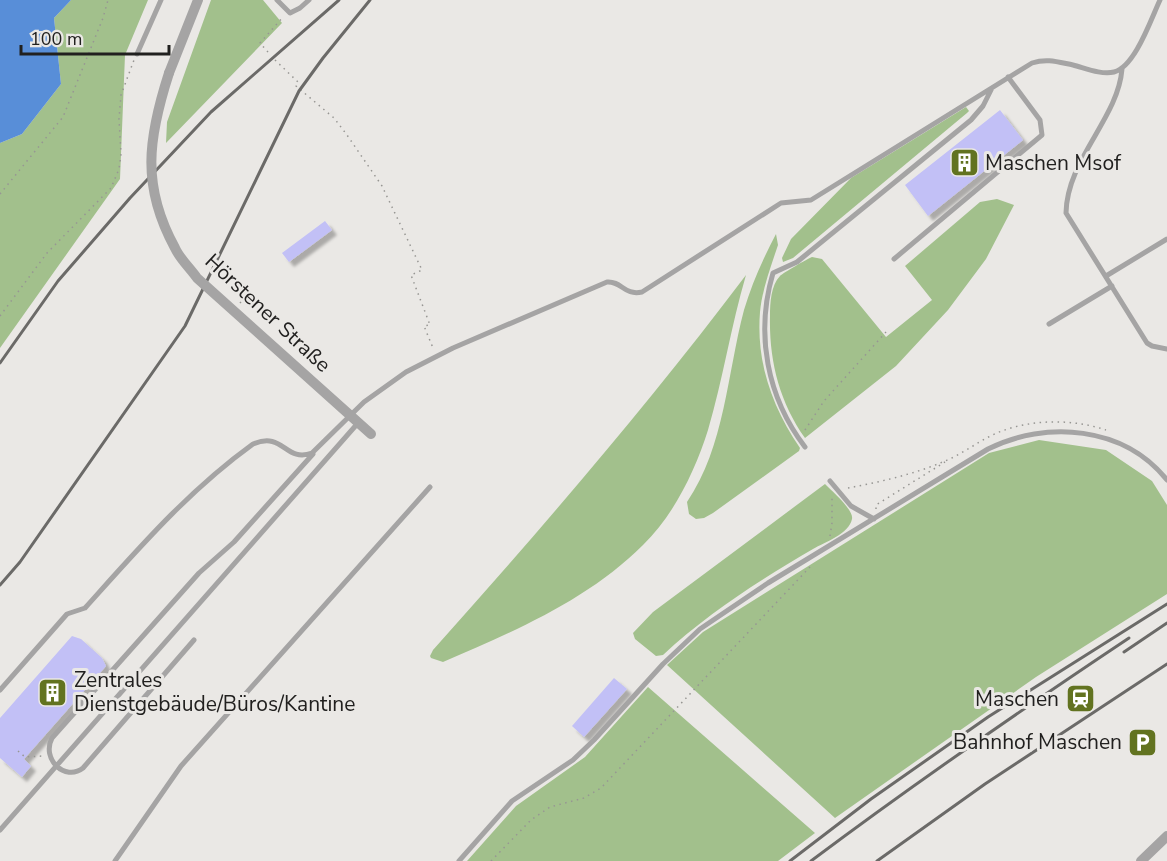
<svg xmlns="http://www.w3.org/2000/svg" width="1167" height="861" viewBox="0 0 1167 861" font-family="'Nunito Sans',sans-serif">
	<style>
		.green { fill: #a2c08c }
		.water { fill: #588ed8 }
		.building { fill: #c2c0f6; filter: url(#shadow) }
		.lines { fill: none; stroke-linecap: round; stroke-linejoin: round }
		.path { stroke: #979693; stroke-width: 1.5; stroke-dasharray: 1.5 4.5; stroke-linecap: butt }
		.service { stroke: #a5a4a4; stroke-width: 5 }
		.minor { stroke: #a5a4a4; stroke-width: 10 }
		.rail { stroke: #6b6a68; stroke-width: 3 }
		.minor-bridge { stroke: #a5a4a4; stroke-width: 10 }
		.labels { text-anchor: middle; dominant-baseline: central; stroke-width: 6; stroke-linejoin: round; paint-order: stroke }
		.poi-label { font-size: 21px; fill: #21201f; stroke: #eae8e5; text-anchor: start }
		.street-label { font-size: 21px; fill: #21201f; stroke: #eae8e5 }
	</style>
	<defs>
		<filter id="shadow"><feDropShadow dx="5" dy="5" stdDeviation="1.5" flood-color="#0004"/></filter>
	</defs>
	<rect width="100%" height="100%" fill="#eae8e5"/>
	<path class="green" d="M71 0H148L125 55 120 179 0 348V143L22 134 61 84 54 18Z
		M211 0H263L282 23 166 143 167 122Z
		M966 107 969 111 967 113 793 258 783 262 782 258 791 239 851 178Z
		M997 199 1014 205 986 259 948 310 896 366 805 438C779 401 769 360 770 316 770 303 771 285 780 276 783 273 807 259 812 257L822 259 886 337 932 300 905 266 980 202Z
		M776 234 778 245C771 266 762 290 760 312 756 362 772 407 800 448L799 451 713 513 704 518 696 519 689 514 687 502C725 446 727 374 744 310 752 283 763 259 776 234Z
		M746 275C731 326 723 379 708 430 695 471 674 515 643 545 588 600 513 632 443 662L431 658 430 656 433 650C542 528 648 405 746 275Z
		M1039 440 1106 450 1152 481 1167 505V594L1036 677 835 818 667 665 703 632 989 453Z
		M825 484C832 491 854 510 852 519 849 534 825 542 813 549 760 580 708 613 663 655L656 656 635 639 633 633 653 612Z
		M648 687 815 833 778 861H467L516 806 585 757Z"/>
	<path class="water" d="M0 0H71L54 18 61 84 22 134 0 143Z"/>
	<path class="building" d="M1000 110 1023 140 928 216 905 185Z
		M325 221 332 230 289 262 282 253Z
		M72 636 81 639 102 658 106 666 24 759 31 766 22 777 0 758V718Z
		M614 678 627 689 584 737 572 726Z"/>
	<g class="lines">
		<path class="path" d="M268 52 260 43 283 17
			M275 60 298 82 296 86 334 118 347 135 382 186 422 270 411 275 430 325 424 326 433 348
			M0 194 63 117 103 18 108 0
			M240 303 247 295 244 293 240 296
			M0 316 47 253 111 188 119 169 121 154 119 119 121 95 134 60
			M805 430 824 401 886 332
			M848 488C880 482 915 474 945 461 965 453 982 438 1002 431 1034 419 1073 419 1106 430
			M876 509V505L945 462
			M830 536 832 523V496
			M18 751 25 757 42 756
			M491 861 531 820 550 807 584 798 601 788 810 567"/>
		<path class="service" d="M277 0 290 13 300 8 309 0
			M137 54 161 0
			M1122 69C1118 119 1067 159 1066 213L1147 343 1152 346 1167 349
			M894 259 1042 135 1040 120 1008 77
			M1106 276 1167 239
			M1049 324 1112 286
			M805 447C767 397 755 334 773 273L797 262 971 120 983 106 991 90
			M830 481 851 506 874 519
			M194 640 83 768C65 782 41 759 52 738L199 573 234 542 313 454
			M0 690 67 614 85 608C139 548 188 491 253 444 284 431 285 463 312 453L364 402 406 372 453 348 607 282C622 281 624 296 642 292L781 203 811 200 1032 63C1047 58 1058 62 1073 65 1085 68 1101 75 1114 72 1135 67 1151 19 1160 0
			M0 830 358 423
			M115 861 181 766 430 487
			M459 861 512 801 573 760 594 740 663 664 700 629 768 583 988 449C1046 420 1124 426 1167 480"/>
		<path class="minor" d="M169 73 198 0
			M1141 861 1167 836"/>
		<path class="rail" d="M0 363 58 281 130 198 211 112 339 0
			M0 585 20 562 185 326 299 91 323 58 370 0
			M1124 652 1167 623
			M790 861 871 799 988 717 1167 604
			M811 861C915 783 1021 710 1129 638
			M877 861 985 784 1167 664"/>
		<path class="minor-bridge" d="M169 73C148 138 141 186 175 248 180 259 190 268 197 278L371 434"/>
	</g>
	<defs>
		<symbol id="building-square" viewBox="-11 -11 22 22"><rect x="-9" y="-9" width="18" height="18" rx="4" fill="#627320" stroke="#eae8e5"/><path d="M-4-6H4V6H1V3H-1V6H-4ZM-2.5-4.3h1.7v1.8h-1.7ZM.8-4.3h1.7v1.8H.8ZM-2.5-1h1.7V.8h-1.7ZM.8-1h1.7V.8H.8Z" fill="#fff"/></symbol>
		<symbol id="station-square" viewBox="-11 -11 22 22"><rect x="-9" y="-9" width="18" height="18" rx="4" fill="#627320" stroke="#eae8e5"/><path d="M-3-6H3Q5-6 5-4V2Q5 4 3 4L4.5 6H3L1.5 4h-3L-3 6H-4.5L-3 4Q-5 4-5 2V-4Q-5-6-3-6ZM-3.5-4v3h7v-3ZM-3.5 1v1.5H-2V1ZM2 1v1.5H3.5V1Z" fill="#fff"/></symbol>
		<symbol id="parking-square" viewBox="-11 -11 22 22"><rect x="-9" y="-9" width="18" height="18" rx="4" fill="#627320" stroke="#eae8e5"/><path d="M-3.5-5.5H1a3.5 3.5 0 0 1 0 7H-1V5.5H-3.5ZM-1-3.4V-.6H.8a1.4 1.4 0 0 0 0-2.8Z" fill="#fff"/></symbol>
	</defs>
	<g fill-rule="evenodd">
		<use href="#building-square" x="948" y="146" width="33" height="33"/>
		<use href="#building-square" x="36" y="676" width="33" height="33"/>
		<use href="#station-square" x="1064" y="682" width="33" height="33"/>
		<use href="#parking-square" x="1126" y="726" width="33" height="33"/>
	</g>
	<g class="labels">
		<g class="poi-label">
			<text x="985" y="163">Maschen Msof</text>
			<text x="74" y="680">Zentrales<tspan x="74" dy="24">Dienstgebäude/Büros/Kantine</tspan></text>
			<text x="1059" y="699" text-anchor="end">Maschen</text>
			<text x="1122" y="742" text-anchor="end">Bahnhof Maschen</text>
		</g>
		<g class="street-label">
			<text transform="translate(268 313) rotate(43)">Hörstener Straße</text>
		</g>
	</g>
	<path d="M21 45v9h148v-9" fill="none" stroke="#21201f" stroke-width="3"/>
	<text x="30" y="45" font-size="18" fill="#21201f" stroke="#eae8e5" stroke-width="4.5" paint-order="stroke">100 m</text>
</svg>
